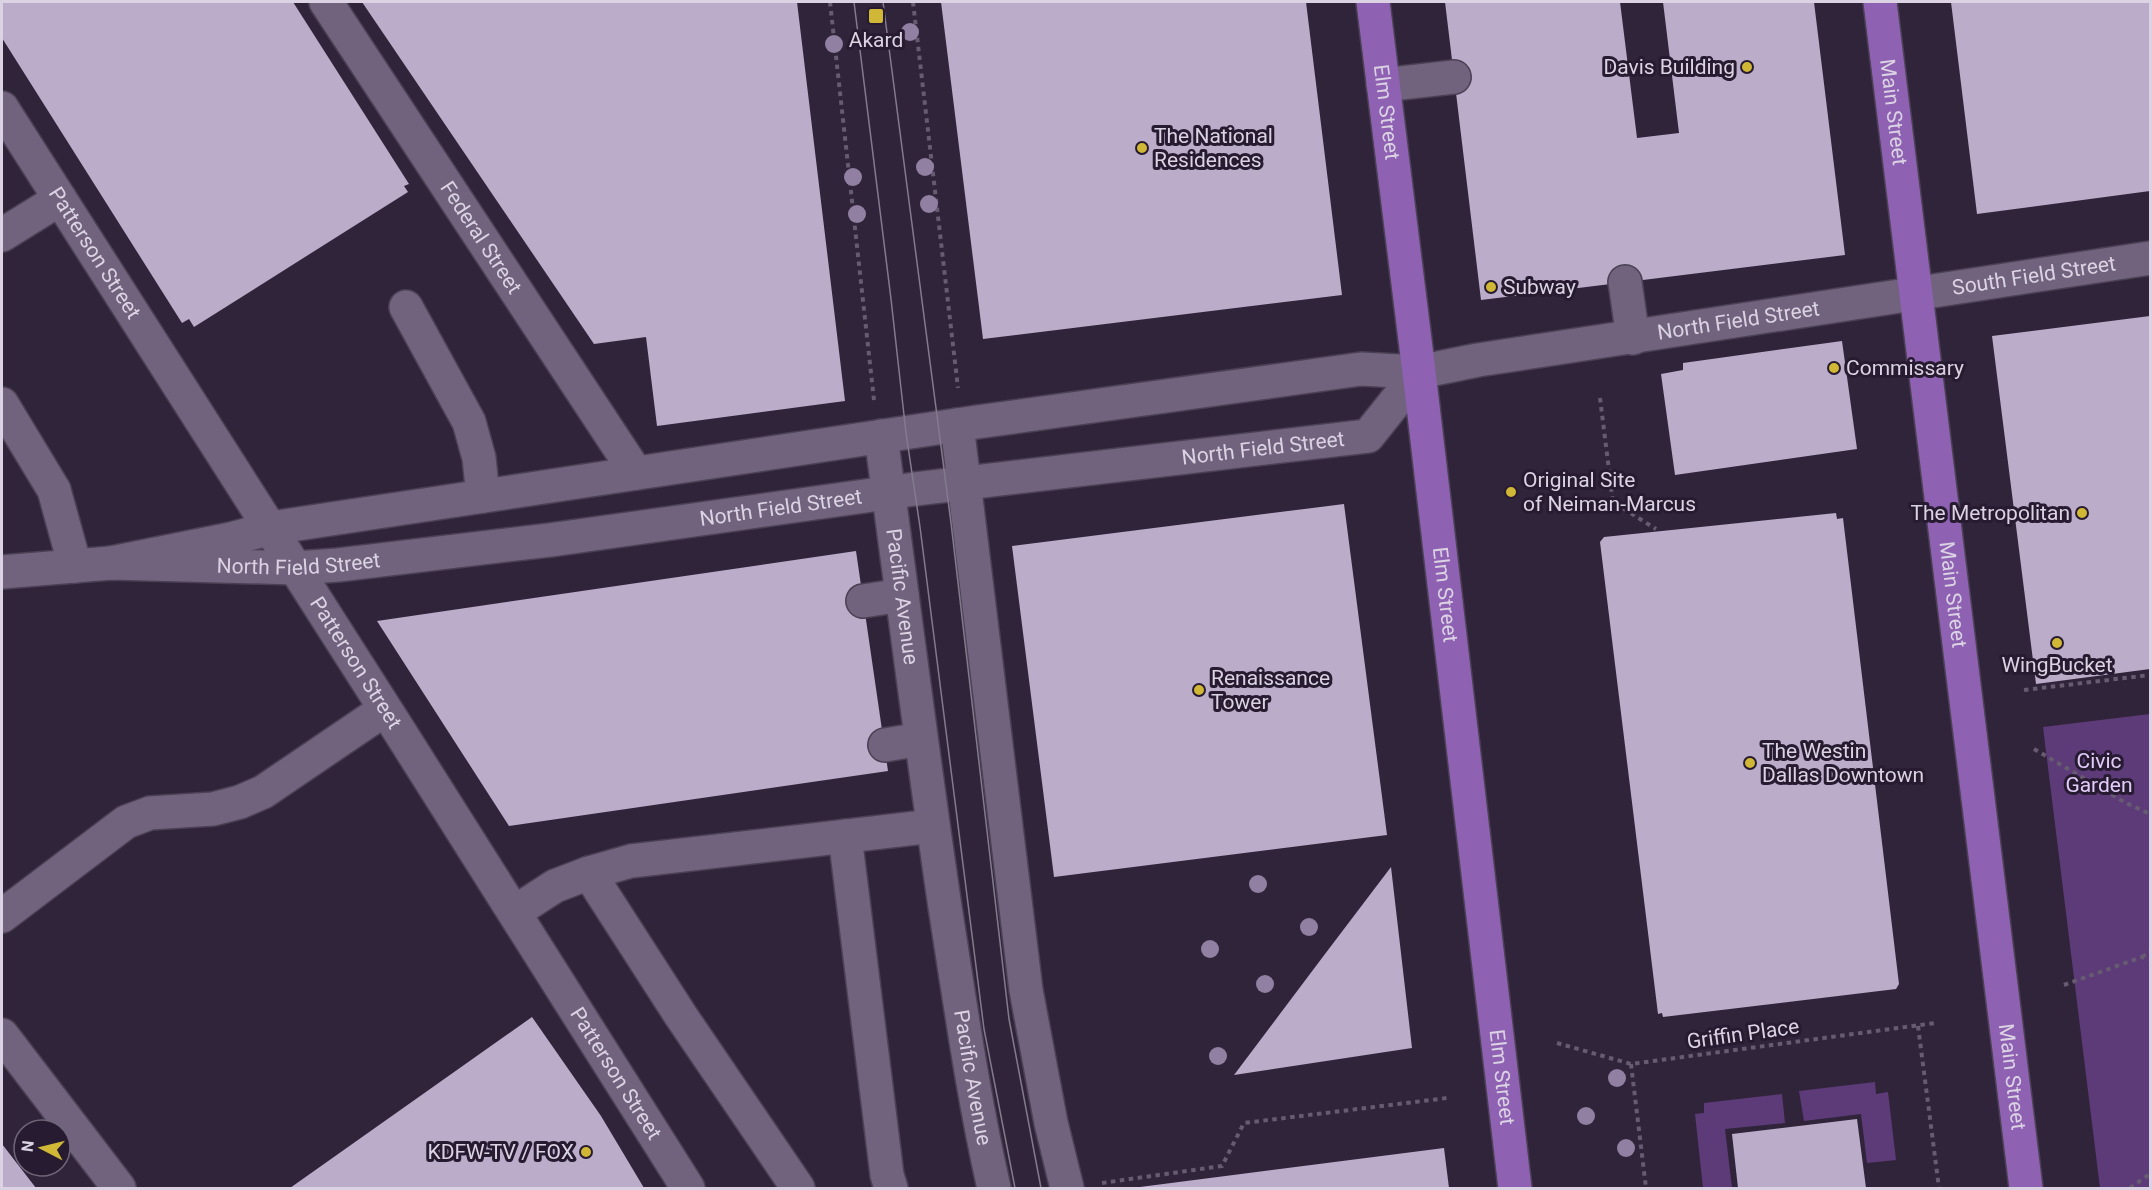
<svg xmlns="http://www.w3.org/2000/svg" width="2152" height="1190" viewBox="0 0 2152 1190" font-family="Roboto,sans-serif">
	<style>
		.green { fill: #5d3b78 }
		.building { fill: #bbacca }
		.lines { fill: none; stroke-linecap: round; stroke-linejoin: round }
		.minor-casing { stroke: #4b4054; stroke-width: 36 }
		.major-casing { stroke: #4b4054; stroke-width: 36 }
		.path { stroke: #665b70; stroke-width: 4; stroke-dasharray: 4.5 4.5; stroke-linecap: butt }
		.minor { stroke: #71637e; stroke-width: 33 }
		.major { stroke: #8e61b2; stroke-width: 33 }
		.tram { stroke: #847a8d; stroke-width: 1.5 }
		.tree { fill: #9280a2 }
		.poi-dot { fill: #d0b736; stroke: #271b31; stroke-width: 2 }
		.labels { text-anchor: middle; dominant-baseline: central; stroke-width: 6; stroke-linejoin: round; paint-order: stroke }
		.poi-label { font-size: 21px; fill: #dbd3e3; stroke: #271b31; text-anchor: start }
		.street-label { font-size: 21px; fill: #dbd3e3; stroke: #271b31 }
		.park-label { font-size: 21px; fill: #e2ccf7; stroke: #271b31 }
	</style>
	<rect width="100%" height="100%" fill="#30243b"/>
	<path class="green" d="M2150 714V1188H2100L2043 727Z
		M1875 1082 1876 1094 1888 1092 1896 1160 1867 1163 1861 1114 1804 1121 1799 1091Z
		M1782 1094 1785 1123 1725 1129 1732 1188H1703L1695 1114 1704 1113V1103Z"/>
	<path class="building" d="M2 2H293L409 184 404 186 408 192 194 327 189 319 182 323 2 38Z
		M362 2H797L845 401 657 426 646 337 594 344Z
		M941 2H1306L1342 295 983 339Z
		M1445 2H1620L1637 138 1679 133 1663 2H1814L1845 255 1481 300Z
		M1951 2H2150V191L1977 214Z
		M2150 316V669L2036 684 1992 336Z
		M1842 341 1857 449 1675 475 1661 374 1683 370V363Z
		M1344 504 1387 835 1054 877 1012 546Z
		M1836 513 1837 519 1843 518 1899 984 1896 989 1663 1017 1662 1013 1658 1014 1600 542 1604 537Z
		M856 551 888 771 509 826 377 621Z
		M1391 867 1412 1048 1234 1075 1325 954Z
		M532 1017 601 1116 644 1188H290Z
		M1857 1119 1866 1188H1738L1732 1134Z
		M2 1144 36 1188H2Z
		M1444 1148 1449 1188H1140V1187Z"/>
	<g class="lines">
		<defs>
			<g id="minor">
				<path id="s1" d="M326 2 636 473"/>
				<path d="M1383 85 1454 77"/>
				<path id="s2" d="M2 108C232 467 461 827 688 1188"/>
				<path d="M2 235 60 199"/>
				<path d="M1625 282 1633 338"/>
				<path d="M406 307 469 422 479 458 483 496"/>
				<path d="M2 404 54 490 75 566"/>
				<path d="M957 425 1026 990 1051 1123 1067 1188"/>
				<path id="s3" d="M881 436C902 593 922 751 945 907 960 1002 973 1096 994 1188"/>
				<path id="s4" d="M111 563 231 539 271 528 977 422 1361 369 1419 372 1478 360 2150 258"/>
				<path id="s5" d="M2 572 111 563 296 568 338 565 550 540 915 489 1368 436 1419 372"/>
				<path d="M863 601 902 595"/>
				<path d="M885 745 921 739"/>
				<path d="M845 836 887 1175 891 1188"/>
				<path d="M589 873 681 1016 798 1188"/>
				<path d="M515 912 555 886 589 873 631 861 933 826"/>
				<path d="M2 916 126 822 150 813 213 809 240 802 263 792 384 710"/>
				<path d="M2 1035 119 1188"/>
			</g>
			<g id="major">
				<path id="s6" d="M1373 2 1419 372 1515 1188"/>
				<path id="s7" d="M1880 2 2026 1188"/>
			</g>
		</defs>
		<use href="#minor" class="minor-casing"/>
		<use href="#major" class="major-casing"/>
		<path class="path" d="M830 2 874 400
			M913 2 958 388
			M1600 398 1613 502 1656 529
			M2024 690 2150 675
			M2034 749 2126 803 2150 814
			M2142 957 2150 951
			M2064 985 2142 957 2150 959
			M1918 1026 1939 1188
			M1557 1043 1631 1064 1935 1023
			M1631 1064 1646 1188
			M1102 1183 1222 1166 1244 1123 1447 1098
			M2130 1188 2150 1174"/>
		<use href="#minor" class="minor"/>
		<use href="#major" class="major"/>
		<path class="tram" d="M854 2 891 299 906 433 920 527 984 1029 1015 1188
			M883 2 951 523 1009 1019 1041 1188"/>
	</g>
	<g class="tree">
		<circle cx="910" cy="32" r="9"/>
		<circle cx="834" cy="44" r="9"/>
		<circle cx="925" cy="167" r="9"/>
		<circle cx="853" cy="177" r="9"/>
		<circle cx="929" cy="204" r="9"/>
		<circle cx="857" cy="214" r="9"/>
		<circle cx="1258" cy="884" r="9"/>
		<circle cx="1309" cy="927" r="9"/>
		<circle cx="1210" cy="949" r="9"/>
		<circle cx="1265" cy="984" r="9"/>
		<circle cx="1218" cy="1056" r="9"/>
		<circle cx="1617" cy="1078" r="9"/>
		<circle cx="1586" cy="1116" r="9"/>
		<circle cx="1626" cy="1148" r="9"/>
	</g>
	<g class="poi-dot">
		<rect x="868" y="8" width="16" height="16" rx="3"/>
		<circle cx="1747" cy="67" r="6"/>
		<circle cx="1142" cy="148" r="6"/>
		<circle cx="1491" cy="287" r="6"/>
		<circle cx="1834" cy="368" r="6"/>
		<circle cx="1511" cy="492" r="6"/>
		<circle cx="2082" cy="513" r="6"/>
		<circle cx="2057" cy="643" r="6"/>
		<circle cx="1199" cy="690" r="6"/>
		<circle cx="1750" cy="763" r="6"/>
		<circle cx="586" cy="1152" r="6"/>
	</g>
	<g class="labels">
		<g class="poi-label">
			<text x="876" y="40" text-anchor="middle">Akard</text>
			<text x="1735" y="67" text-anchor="end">Davis Building</text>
			<text x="1154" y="136">The National<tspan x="1154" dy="24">Residences</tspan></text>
			<text x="1503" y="287">Subway</text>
			<text x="1846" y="368">Commissary</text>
			<text x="1523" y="480">Original Site<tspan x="1523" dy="24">of Neiman-Marcus</tspan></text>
			<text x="2070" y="513" text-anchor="end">The Metropolitan</text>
			<text x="2057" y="665" text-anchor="middle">WingBucket</text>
			<text x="1211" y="678">Renaissance<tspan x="1211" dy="24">Tower</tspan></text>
			<text x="1762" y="751">The Westin<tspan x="1762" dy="24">Dallas Downtown</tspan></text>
			<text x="574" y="1152" text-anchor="end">KDFW-TV / FOX</text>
		</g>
		<g class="street-label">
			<text stroke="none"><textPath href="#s6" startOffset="111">Elm Street</textPath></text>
			<text stroke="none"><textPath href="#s7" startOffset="111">Main Street</textPath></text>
			<text stroke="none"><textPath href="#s1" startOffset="282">Federal Street</textPath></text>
			<text stroke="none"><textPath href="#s2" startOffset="172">Patterson Street</textPath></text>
			<text stroke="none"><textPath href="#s4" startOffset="1946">South Field Street</textPath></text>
			<text stroke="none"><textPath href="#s4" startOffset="1647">North Field Street</textPath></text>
			<text stroke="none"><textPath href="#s5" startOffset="1269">North Field Street</textPath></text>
			<text stroke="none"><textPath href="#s5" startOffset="783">North Field Street</textPath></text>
			<text stroke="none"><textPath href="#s5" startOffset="297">North Field Street</textPath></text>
			<text stroke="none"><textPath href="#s6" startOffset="597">Elm Street</textPath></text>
			<text stroke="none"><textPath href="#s7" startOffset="597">Main Street</textPath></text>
			<text stroke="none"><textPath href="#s3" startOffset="162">Pacific Avenue</textPath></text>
			<text stroke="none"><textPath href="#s2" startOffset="658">Patterson Street</textPath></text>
			<text transform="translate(1743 1034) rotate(-8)">Griffin Place</text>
			<text stroke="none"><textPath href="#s2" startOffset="1144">Patterson Street</textPath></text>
			<text stroke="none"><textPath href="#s3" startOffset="648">Pacific Avenue</textPath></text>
			<text stroke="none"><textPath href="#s7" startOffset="1083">Main Street</textPath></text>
			<text stroke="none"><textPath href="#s6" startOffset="1083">Elm Street</textPath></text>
		</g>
		<g class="park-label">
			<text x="2099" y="761">Civic<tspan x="2099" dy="24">Garden</tspan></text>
		</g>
	</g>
	<rect width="2152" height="1190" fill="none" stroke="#dbd3e3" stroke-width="6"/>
	<g transform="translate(42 1148) rotate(277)"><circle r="28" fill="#271b31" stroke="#6f6578" stroke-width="1.5"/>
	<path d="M0-4.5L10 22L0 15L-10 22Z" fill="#d0b736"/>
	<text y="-9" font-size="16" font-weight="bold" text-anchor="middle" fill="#dbd3e3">N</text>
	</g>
</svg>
